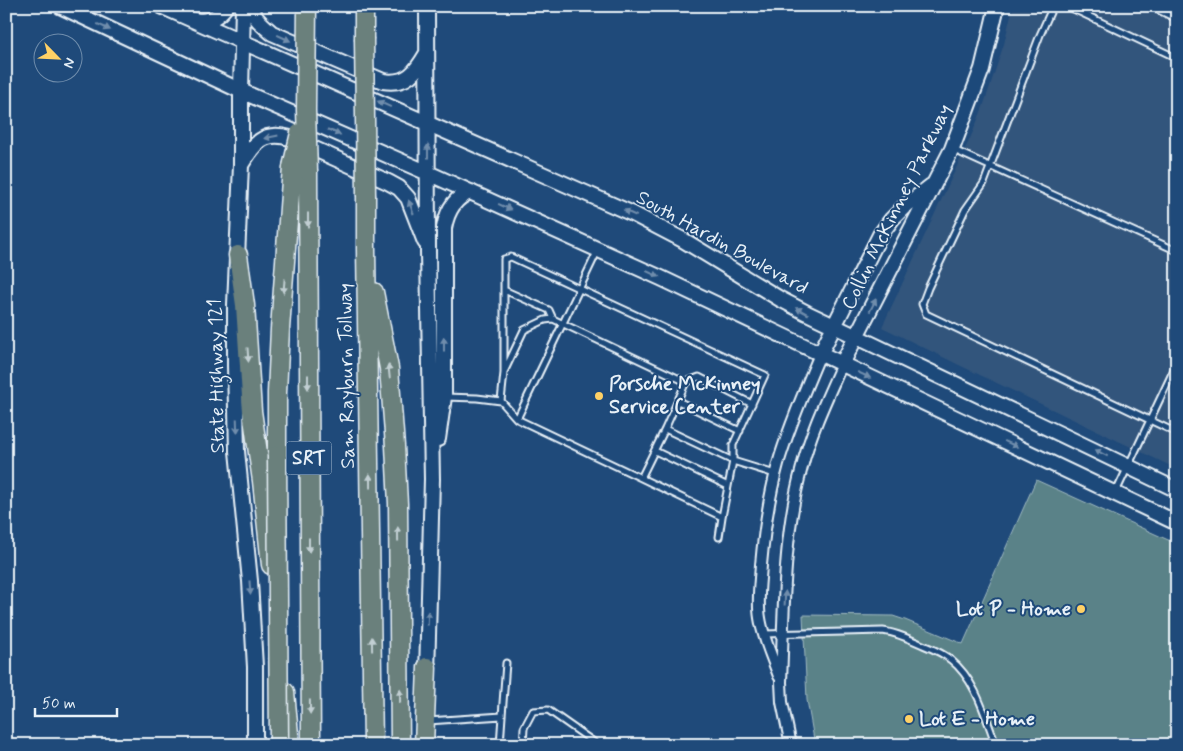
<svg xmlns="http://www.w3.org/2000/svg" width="1183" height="751" viewBox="0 0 1183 751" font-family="Mynerve,sans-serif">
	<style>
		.built { fill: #32557c }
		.green { fill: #5a8288; stroke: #a1bac0 }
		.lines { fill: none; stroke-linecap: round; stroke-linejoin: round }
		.lane-casing { stroke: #e8f1f8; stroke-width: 9 }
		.street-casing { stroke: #e8f1f8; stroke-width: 14 }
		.secondary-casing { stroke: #e8f1f8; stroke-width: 18 }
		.highway-casing { stroke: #e8f1f8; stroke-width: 21 }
		.lane { stroke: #1f4a7a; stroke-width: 5 }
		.street { stroke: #1f4a7a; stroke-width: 10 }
		.secondary { stroke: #1f4a7a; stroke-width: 14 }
		.highway { stroke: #6a807c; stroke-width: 18 }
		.highway-bridge-casing { stroke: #e8f1f8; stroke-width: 21; stroke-linecap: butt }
		.highway-bridge { stroke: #6a807c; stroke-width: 18 }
		.oneway { fill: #6f8dac }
		.oneway2 { fill: #c2cfd3 }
		.poi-dot { fill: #ffd166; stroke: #1f4a7a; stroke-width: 2 }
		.labels { text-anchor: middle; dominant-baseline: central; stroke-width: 4; stroke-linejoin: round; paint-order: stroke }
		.shield { fill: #1f4a7a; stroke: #acbfd2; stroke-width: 1 }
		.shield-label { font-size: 19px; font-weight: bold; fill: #e8f1f8 }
		.street-label { font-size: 20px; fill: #e8f1f8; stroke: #1f4a7a }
		.poi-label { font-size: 20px; font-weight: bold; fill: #e8f1f8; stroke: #1f4a7a; text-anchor: start }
	</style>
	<rect width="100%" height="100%" fill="#1f4a7a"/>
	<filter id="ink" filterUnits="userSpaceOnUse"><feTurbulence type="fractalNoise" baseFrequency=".02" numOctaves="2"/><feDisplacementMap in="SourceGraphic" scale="10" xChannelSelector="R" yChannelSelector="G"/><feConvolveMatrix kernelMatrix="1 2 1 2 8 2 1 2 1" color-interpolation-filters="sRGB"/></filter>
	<g filter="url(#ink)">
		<path class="built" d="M1013 6H1177V469L957 364 882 327 972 134 983 107 1004 44Z"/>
		<path class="green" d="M1036 480 1177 544V745H815L807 700 803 615 893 616 905 620 963 644Z"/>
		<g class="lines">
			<defs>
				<path id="lane" d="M1053 6 1040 35 984 183 965 210 928 288 922 304 926 314 1177 433
					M1067 6 1177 58
					M1150 6 1177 19
					M954 150 1177 251
					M504 290 549 310 553 319 686 382 665 429 733 461 775 474
					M505 370 524 330 545 320 553 319
					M686 382 699 377 752 404
					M444 397 477 398 501 401 517 419 598 250
					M501 401 504 373V259L511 257 765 375 733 445V461L722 517 641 478 665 429
					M678 401 740 431
					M517 419 641 478
					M655 451 728 486
					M1116 492 1177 363
					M719 537 722 517
					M764 634 883 631C897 633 910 639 923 645 933 649 943 653 951 660 976 680 985 716 996 745
					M428 721 502 716 506 663
					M500 745 502 716
					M523 745 524 728 533 711 548 710 598 745
					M1028 745H1031"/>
				<path id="street" d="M779 676C772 657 763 638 760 618 757 601 760 582 761 565 764 531 769 497 778 464 789 426 805 390 820 354
					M791 745 782 702 781 682C784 610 783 536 802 467 811 431 827 398 842 364"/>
				<path id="secondary" d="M60 6 241 91 428 173 661 278 1177 523
					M161 6 633 214 683 240 780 299 807 313 1177 490
					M243 6 241 91V165L235 305V366L237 451 250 581 255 667V745
					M249 6C254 18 263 25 272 33L383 81C407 85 416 72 427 53
					M195 20C209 23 218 17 226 6
					M241 165C254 144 263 130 290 138L388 182 399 188 408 198 425 242
					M820 354 880 235 892 219 904 207 931 186
					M842 364 952 149 982 69 997 6
					M438 439 444 397V228C447 212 454 197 471 192
					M427 675 432 479 428 252 427 6"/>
				<path id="highway" d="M364 6V38
					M308 171 311 745
					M366 196V249L373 745
					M238 255 245 305 252 411 262 481 271 565
					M374 292 389 368 395 446 398 504 400 745
					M277 455V393L280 329 292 167
					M285 692 290 745
					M424 745 427 667"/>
			</defs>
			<use href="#lane" class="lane-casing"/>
			<use href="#street" class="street-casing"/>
			<use href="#secondary" class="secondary-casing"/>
			<use href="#highway" class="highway-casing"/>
			<use href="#lane" class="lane"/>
			<use href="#street" class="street"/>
			<use href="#secondary" class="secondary"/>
			<use href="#highway" class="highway"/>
			<defs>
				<path id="highway-bridge" d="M307 6 306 110 308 171
					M364 38 366 196
					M292 167 300 133
					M277 455 279 745"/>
			</defs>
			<use href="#highway-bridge" class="highway-bridge-casing"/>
			<use href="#highway-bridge" class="highway-bridge"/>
		</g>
		<defs><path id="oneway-solid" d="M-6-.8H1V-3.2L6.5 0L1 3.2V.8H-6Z" transform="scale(1.25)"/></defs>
		<g class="oneway">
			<use href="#oneway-solid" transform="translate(104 27) rotate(25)"/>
			<use href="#oneway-solid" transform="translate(284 38) rotate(25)"/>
			<use href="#oneway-solid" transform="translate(384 104) rotate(-156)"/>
			<use href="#oneway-solid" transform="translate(334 132) rotate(23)"/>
			<use href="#oneway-solid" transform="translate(271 137) rotate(169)"/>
			<use href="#oneway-solid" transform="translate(428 151) rotate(-90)"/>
			<use href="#oneway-solid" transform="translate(411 207) rotate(-110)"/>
			<use href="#oneway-solid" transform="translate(505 207) rotate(24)"/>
			<use href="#oneway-solid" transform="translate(630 213) rotate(-155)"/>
			<use href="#oneway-solid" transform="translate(653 274) rotate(24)"/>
			<use href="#oneway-solid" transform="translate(873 305) rotate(-63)"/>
			<use href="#oneway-solid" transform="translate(802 311) rotate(-152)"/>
			<use href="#oneway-solid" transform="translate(444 344) rotate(-90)"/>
			<use href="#oneway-solid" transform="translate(864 375) rotate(25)"/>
			<use href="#oneway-solid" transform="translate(237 426) rotate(88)"/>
			<use href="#oneway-solid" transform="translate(1011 444) rotate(25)"/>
			<use href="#oneway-solid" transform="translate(1101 453) rotate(-154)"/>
			<use href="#oneway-solid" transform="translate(250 588) rotate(86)"/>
			<use href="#oneway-solid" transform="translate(785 598) rotate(-87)"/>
			<use href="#oneway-solid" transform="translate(428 618) rotate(-88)"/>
		</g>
		<g class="oneway2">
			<use href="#oneway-solid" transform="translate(308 220) rotate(90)"/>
			<use href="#oneway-solid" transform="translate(284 286) rotate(95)"/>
			<use href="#oneway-solid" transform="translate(248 355) rotate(86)"/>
			<use href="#oneway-solid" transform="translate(389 371) rotate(-96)"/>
			<use href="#oneway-solid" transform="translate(308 382) rotate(90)"/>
			<use href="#oneway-solid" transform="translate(370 481) rotate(-91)"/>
			<use href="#oneway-solid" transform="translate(398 534) rotate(-91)"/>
			<use href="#oneway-solid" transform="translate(309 545) rotate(90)"/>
			<use href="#oneway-solid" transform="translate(372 644) rotate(-91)"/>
			<use href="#oneway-solid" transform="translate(400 696) rotate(-91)"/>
			<use href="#oneway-solid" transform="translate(310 707) rotate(89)"/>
		</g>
	</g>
	<g class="poi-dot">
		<circle cx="599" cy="396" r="5"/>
		<circle cx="1081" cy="609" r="5"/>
		<circle cx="909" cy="719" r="5"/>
	</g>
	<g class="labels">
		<rect class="shield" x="286.5" y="441.5" width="45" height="33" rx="4"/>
		<g class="shield-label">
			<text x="309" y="458">SRT</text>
		</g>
		<g class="street-label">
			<text transform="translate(897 207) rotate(-64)">Collin McKinney Parkway</text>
			<text transform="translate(722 243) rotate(29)">South Hardin Boulevard</text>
			<text transform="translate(217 376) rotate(-91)">State Highway 121</text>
			<text transform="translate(347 376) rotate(-91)">Sam Rayburn Tollway</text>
		</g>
		<g class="poi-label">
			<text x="609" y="384">Porsche McKinney<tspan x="609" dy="23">Service Center</tspan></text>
			<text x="1071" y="609" text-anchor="end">Lot P - Home</text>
			<text x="919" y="719">Lot E - Home</text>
		</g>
	</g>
	<rect width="1183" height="751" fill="none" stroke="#1f4a7a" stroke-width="25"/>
	<rect x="12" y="12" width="1158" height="726" fill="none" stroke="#e8f1f8" stroke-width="2" filter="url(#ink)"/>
	<g transform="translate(58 58) rotate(114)"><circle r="24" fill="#1f4a7a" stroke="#6f8dac"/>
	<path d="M0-4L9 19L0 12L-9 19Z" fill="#ffd166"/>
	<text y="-8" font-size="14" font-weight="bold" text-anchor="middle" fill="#e8f1f8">N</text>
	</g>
	<path d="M35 708v8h82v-8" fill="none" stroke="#e8f1f8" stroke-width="2.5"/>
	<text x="42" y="708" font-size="15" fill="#e8f1f8" stroke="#1f4a7a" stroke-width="4" paint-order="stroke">50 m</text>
</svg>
